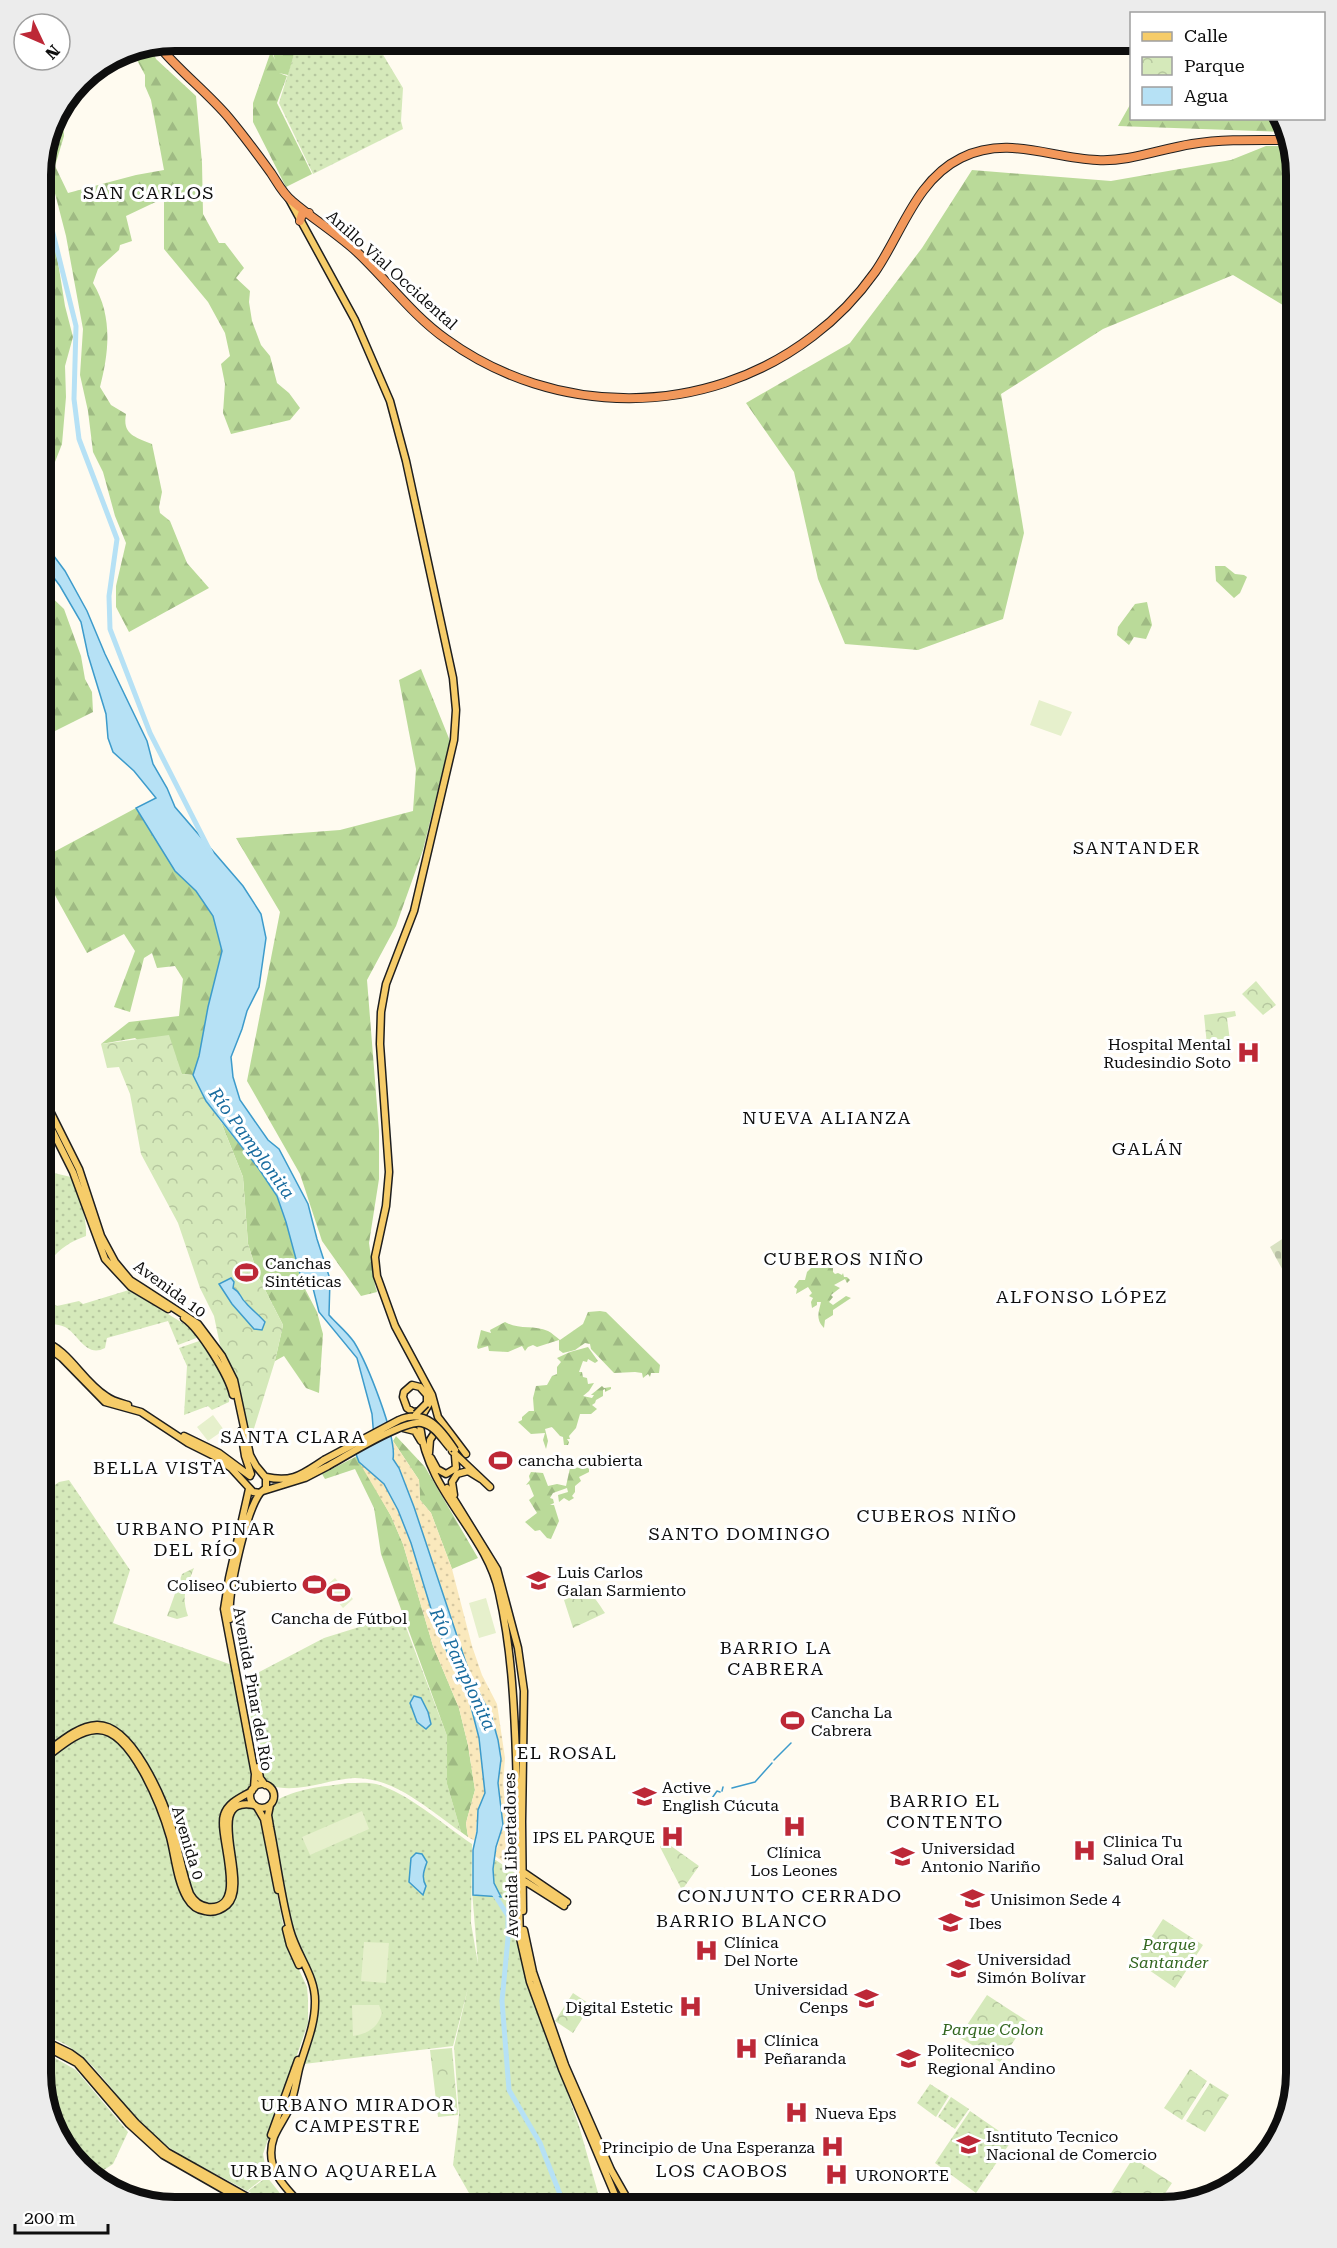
<svg xmlns="http://www.w3.org/2000/svg" width="1337" height="2248" viewBox="0 0 1337 2248" font-family="'Roboto Serif',serif">
	<style>
		.grass { fill: url(#grass-dots) }
		.forest { fill: url(#forest-firs) }
		.sand { fill: url(#sand-dots) }
		.cemetery { fill: url(#cemetery-stones) }
		.park { fill: url(#park-crowns) }
		.pitch { fill: #e6f0cc }
		.water { fill: #b6e1f5; stroke: #3d9bcb; stroke-width: 1.5 }
		.lines { fill: none; stroke-linecap: round; stroke-linejoin: round }
		.stream { stroke: #3d9bcb; stroke-width: 1.5 }
		.river { stroke: #b6e1f5; stroke-width: 5 }
		.major-casing { stroke: #1f1f1f; stroke-width: 9 }
		.highway-casing { stroke: #1f1f1f; stroke-width: 10 }
		.major { stroke: #f6cc69; stroke-width: 6 }
		.highway { stroke: #f2985b; stroke-width: 8 }
		.major-bridge-casing { stroke: #1f1f1f; stroke-width: 9; stroke-linecap: butt }
		.major-bridge { stroke: #f6cc69; stroke-width: 6 }
		.labels { text-anchor: middle; dominant-baseline: central; stroke-width: 6; stroke-linejoin: round; paint-order: stroke }
		.street-label { font-size: 16px; fill: #0e0e0e; stroke: #fff }
		.poi-label { font-size: 16px; fill: #0e0e0e; stroke: #fff; text-anchor: start }
		.park-label { font-size: 16px; font-style: italic; fill: #32661f; stroke: #fff }
		.neighbourhood-label { font-size: 18px; letter-spacing: 1.5px; fill: #0e0e0e; stroke: #fff }
		.water-label { font-size: 18px; font-style: italic; fill: #196c9f; stroke: #fff }
		.rim { fill: none; stroke: #0e0e0e; stroke-width: 8 }
	</style>
	<defs>
		<pattern id="grass-dots" width="8" height="8" patternUnits="userSpaceOnUse" patternTransform="scale(1.5)"><rect width="8" height="8" fill="#d5e9ba"/><path d="M2 2h.1M6 6h.1" fill="none" stroke="#b6c79f" stroke-width="1.8" stroke-linecap="round"/></pattern>
		<pattern id="forest-firs" width="22" height="20" patternUnits="userSpaceOnUse" patternTransform="scale(1.5)"><rect width="22" height="20" fill="#bada99"/><path d="M5 1l3.5 6h-7zM16 11l3.5 6h-7z" fill="#9fba83"/></pattern>
		<pattern id="sand-dots" width="8" height="8" patternUnits="userSpaceOnUse" patternTransform="scale(1.5)"><rect width="8" height="8" fill="#fae9bd"/><path d="M2 2h.1M6 6h.1" fill="none" stroke="#d5c7a1" stroke-width="1.8" stroke-linecap="round"/></pattern>
		<pattern id="cemetery-stones" width="16" height="16" patternUnits="userSpaceOnUse" patternTransform="scale(1.5)"><rect width="16" height="16" fill="#d8e1c1"/><path d="M2 7V4a2 2 0 0 1 4 0v3zM10 15v-3a2 2 0 0 1 4 0v3z" fill="#b8c0a5"/></pattern>
		<pattern id="park-crowns" width="20" height="18" patternUnits="userSpaceOnUse" patternTransform="scale(1.5)"><rect width="20" height="18" fill="#d5e9ba"/><path d="M2 6a3 3 0 1 1 6 0M12 15a3 3 0 1 1 6 0" fill="none" stroke="#b6c79f"/></pattern>
	</defs>
	<rect width="100%" height="100%" fill="#fffbf0"/>
	<path class="grass" d="M304 41 376 43 403 88 401 121 403 129 313 174 279 103 295 51Z
		M41 1170 71 1177C79 1194 87 1217 86 1236 70 1242 60 1248 50 1261 47 1266 43 1267 41 1272Z
		M129 1290 194 1330 199 1337 178 1345 168 1321 107 1338 105 1348C86 1358 79 1335 65 1327 56 1323 49 1325 41 1322V1296L57 1306 79 1301 83 1304Z
		M202 1340C211 1354 232 1384 229 1402L212 1410 208 1406 184 1415 187 1366 179 1348Z
		M69 1480 130 1570 113 1623 232 1665 252 1771 251 1784 247 1798 263 1822 287 1944 307 1987 308 1999V2023L263 2154 267 2175 247 2191C214 2172 176 2157 149 2131 113 2099 92 2046 41 2035V1495L59 1482Z
		M401 1614 447 1736V1784L461 1832C429 1810 396 1778 355 1778 327 1779 297 1795 269 1785L261 1773 244 1680 324 1638Z
		M348 1783C357 1783 367 1782 376 1784 407 1792 445 1826 472 1844L471 1923 478 1964 472 1891 473 1845 517 1874 519 1939 530 1987 579 2126 602 2207H477L453 2165 459 2115 454 2047 468 1988 453 2046 304 2064 315 1993 291 1928 270 1816 274 1802C296 1788 322 1787 348 1783Z
		M41 2050 76 2070 128 2132 113 2164 93 2177 54 2132 41 2073Z
		M930 2084 949 2096 936 2117 917 2103Z
		M951 2097 969 2109 955 2129 938 2117Z
		M970 2111 1012 2140 976 2193 935 2163Z
		M267 2177 291 2207H273L248 2191Z"/>
	<path class="forest" d="M276 41H302L295 51 288 75 279 73 287 76 277 103 312 174 286 187 253 122V103L271 51 275 60 272 50Z
		M150 45 156 59 196 96 202 163 203 214 219 243H225L244 268 236 278 250 291 249 302 252 321 261 345 270 356 277 383 289 393 300 408 290 420 231 434 223 413 225 384 221 364 230 356 225 333 208 302 164 249V198L126 216 132 241 120 245 119 250 98 269 93 283C113 316 109 352 100 387L111 405 126 414C122 435 136 437 152 444L162 492 159 507 160 513 170 521 187 563 209 588 129 632 116 607V586L126 543 115 516 103 472 93 452 88 411 80 375 83 329 66 236 50 174 54 118 62 106 64 136 55 166 68 193 136 175 164 170 151 100 145 86V75L131 49Z
		M1131 103 1132 118 1284 119 1287 132 1118 126Z
		M1266 146H1290L1296 175V313L1233 275 1103 329 1001 394 1024 533 1003 619 918 650 845 644 818 579 794 472 746 403 850 343 922 248 972 170 1111 181 1231 160Z
		M41 192 57 256 65 306 73 337 65 366 66 397 62 444 53 467 50 507 41 495Z
		M1215 566H1225L1235 574 1244 575 1247 577 1240 593 1234 598 1216 581Z
		M41 587 64 609 81 656 85 679 92 692 93 712 55 731 41 723V702L53 695 51 685 41 673Z
		M1147 602 1152 625 1146 639 1134 637 1129 645 1117 635 1118 627 1135 604Z
		M421 669 450 741 423 850 396 926 367 980 379 1131V1179L369 1243 375 1285 377 1292 361 1296 322 1241 300 1174 247 1081 280 912 236 838 340 830 413 811 416 769 399 680Z
		M136 808 175 871 196 891 213 916 222 951 208 1007 199 1056 193 1075 182 1074 135 1038 101 1044 129 1022 179 1016 183 979 175 966 157 968 152 953 144 958 130 1012 114 1007 135 951 124 934 87 953 41 870V867L54 859 50 854Z
		M221 1122 259 1169 277 1196 286 1222 304 1287 317 1312 323 1334 319 1393 306 1388 284 1356 275 1361 283 1325 258 1276 248 1244 243 1177Z
		M823 1259H828L830 1262 834 1263 836 1265 833 1268V1272L835 1274 838 1273 842 1275 843 1273 844 1277H847L850 1280 847 1283 845 1279 834 1285 840 1288 831 1295 833 1297 829 1302 833 1305 846 1296 851 1298 833 1310V1315L825 1320 824 1328C815 1319 819 1311 821 1302H817V1305L812 1308 811 1302 813 1298 809 1296 812 1293 808 1287 796 1294 797 1289 794 1287 799 1280H805L807 1272 812 1267 822 1268Z
		M600 1311 606 1312 660 1365 659 1373H651L650 1377 648 1374 643 1378 642 1373 635 1372 614 1373 591 1349 590 1344 585 1343 575 1350 563 1353 559 1350V1340L537 1347 533 1345 528 1347 525 1351 522 1346 508 1352 489 1351 488 1346 478 1349 477 1347 481 1330 491 1333 490 1330 505 1322C518 1330 534 1325 548 1331 552 1333 556 1337 560 1340L583 1324 588 1312Z
		M588 1347 598 1361 595 1363 588 1359 587 1362 583 1361 579 1372H582L583 1377 587 1378 588 1384 594 1383 589 1391 583 1396 592 1398 594 1395H591L592 1394 602 1386 604 1388 611 1387V1389L605 1392V1389L603 1390V1396L596 1400 595 1403 592 1405 597 1409 591 1414H580L576 1428 569 1436 570 1439H567L569 1442 568 1445H564L563 1437 560 1436 552 1427 545 1429 548 1441 546 1449 543 1440 545 1433 531 1434 518 1422 522 1420V1417L529 1411H534L533 1398 536 1386 547 1385 552 1376 557 1374V1367L561 1362 557 1358 570 1352Z
		M396 1436 425 1467 478 1558 452 1569 431 1513 420 1500 419 1480 393 1441Z
		M357 1456 391 1516 403 1544 433 1646 459 1708 468 1745 475 1790 466 1823 468 1837 461 1832 447 1784V1736L381 1554 374 1508 355 1469 325 1479 322 1474Z
		M589 1467V1472L579 1477 581 1481 575 1486V1492L572 1496 574 1498 569 1501 564 1498 559 1502 558 1495 568 1492 567 1488 553 1493 550 1498 553 1499 554 1503 550 1505H554L559 1521 551 1539 547 1538 540 1530 535 1531 525 1522 537 1513 529 1500 534 1496 529 1484 526 1485 530 1480 529 1476 531 1472 543 1473 548 1486 557 1484 566 1486 570 1468Z"/>
	<path class="sand" d="M393 1441 419 1480 420 1500 431 1513 452 1569 472 1646 482 1675 497 1704 505 1758 503 1784 507 1816 505 1863 495 1856 503 1825 498 1783 501 1759 498 1740 492 1715 471 1678 414 1507 399 1468 393 1459Z
		M359 1462 384 1484 398 1509 411 1543 447 1652 469 1699 479 1738 484 1776 485 1793 478 1810 475 1841 468 1837 466 1823 475 1790 468 1745 459 1708 433 1646 403 1544 391 1516Z"/>
	<path class="cemetery" d="M1296 1230V1294L1270 1247Z"/>
	<path class="park" d="M1256 981 1276 1005 1263 1015 1242 994Z
		M1235 1011 1236 1016 1227 1018 1230 1041 1207 1045 1204 1015Z
		M169 1035 182 1074 193 1075 206 1101 221 1122 243 1177 248 1244 258 1276 283 1325 275 1361 251 1438 234 1378 220 1345 214 1316 200 1288 178 1223 141 1154 130 1094 119 1067 107 1068 101 1044Z
		M194 1568C186 1589 181 1595 188 1616L177 1619 167 1616 182 1574Z
		M571 1586C590 1588 595 1598 605 1613L573 1628 564 1600 574 1596Z
		M664 1841 699 1866 682 1890 660 1847Z
		M1163 1919 1203 1945 1175 1988 1136 1961Z
		M573 1993 591 2005 573 2033 555 2021Z
		M987 1995 1027 2021 1000 2062 959 2037Z
		M452 2048 458 2115 438 2117 430 2050Z
		M1190 2069 1207 2081 1182 2120 1164 2108Z
		M1210 2083 1229 2095 1205 2132 1186 2121Z
		M1133 2158 1172 2183 1156 2207H1124L1108 2198Z"/>
	<path class="pitch" d="M1039 700 1072 712 1061 736 1030 725Z
		M213 1415 224 1430 208 1441 197 1427Z
		M335 1578 353 1599 343 1608 325 1587Z
		M486 1598 496 1633 479 1638 469 1603Z
		M362 1811 369 1829 310 1855 302 1837Z
		M364 1942 389 1943 386 1983 361 1981Z
		M352 2005H379L382 2013C378 2028 367 2034 353 2036Z"/>
	<path class="water" d="M42 540 65 571 87 611 105 654 147 741 153 764 167 788 175 807 243 886 261 914 266 938 259 987 247 1011 242 1029 231 1057 233 1077 240 1100 268 1140 279 1149 308 1204 317 1239 330 1279 329 1315C337 1324 347 1332 354 1342 367 1363 397 1437 393 1459L399 1468 414 1507 471 1678 491 1715 498 1740 501 1759 498 1783 503 1825 496 1847 493 1869 494 1883 501 1897 473 1895V1850L477 1832 478 1810 485 1793 479 1738 469 1699 447 1652 432 1612 411 1543 398 1510 384 1484 359 1462 353 1446 354 1440 362 1445 374 1438 372 1414 357 1358 319 1312 313 1288 303 1285 286 1222 277 1196 259 1169 206 1101 193 1075 199 1056 208 1007 222 951 213 916 196 891 175 871 136 808 156 798 134 771 113 752 108 738 106 714 88 655 81 622 60 586 46 567 41 564Z
		M231 1278 234 1282 233 1288C242 1293 239 1297 246 1303 252 1310 259 1315 265 1322L262 1330 254 1329 232 1304 219 1284Z
		M414 1696 421 1698 428 1712 431 1724 426 1729 417 1722 410 1703Z
		M416 1853 422 1854 427 1862C424 1870 421 1878 426 1886L423 1895 409 1882 411 1858Z"/>
	<g class="lines">
		<path class="stream" d="M774 1760 791 1743
			M732 1788 755 1782 772 1763
			M722 1791 723 1787
			M710 1801 717 1791 720 1792"/>
		<path class="river" d="M46 144 49 217 76 326 74 399 79 439 117 539 109 596 110 629 150 733 211 853
			M493 1892 508 1916V1938L502 2001 509 2090 540 2143 565 2207"/>
		<defs>
			<path id="major" d="M289 199 355 320 390 401 406 461 453 678 456 710 454 740 414 911 386 984 381 1012 380 1044 389 1172 386 1206 375 1257 377 1276 395 1326 432 1395 438 1417 466 1454
				M41 1108 73 1172 105 1259 131 1287 168 1309
				M184 1318C200 1329 229 1376 233 1395
				M41 1340C70 1350 81 1380 106 1396 112 1401 121 1403 128 1405
				M41 1346 54 1352 62 1358 105 1402 141 1412 188 1443 214 1456 231 1468 253 1492 260 1493 266 1488V1478L256 1466 250 1455 234 1380 222 1356 198 1324 141 1287 130 1280 115 1262 101 1236 79 1169 41 1093
				M431 1397C430 1408 419 1414 420 1426 428 1494 486 1532 499 1593 511 1646 514 1701 516 1756 518 1817 518 1877 520 1938L530 1982 562 2069 620 2207
				M422 1411 413 1412 407 1408 403 1397 404 1392 412 1385 420 1387 427 1395V1403
				M403 1428 415 1431 421 1441
				M241 1431 245 1456 251 1474
				M184 1436 219 1453 250 1476
				M452 1451 490 1487
				M429 1453 430 1440 437 1429
				M431 1458 437 1469 446 1474 456 1468 455 1456
				M266 1477C293 1483 302 1474 324 1460
				M447 1488 497 1569 518 1648 524 1691 522 1822 523 1911
				M249 1489 229 1578 224 1609 255 1774 254 1788
				M263 1491 305 1478 328 1466
				M454 1495 452 1482 457 1474 468 1471 481 1479
				M230 1619C227 1594 246 1512 260 1493
				M41 1756C57 1745 76 1726 97 1725 132 1724 163 1799 172 1828 179 1850 182 1873 190 1894 194 1901 200 1906 208 1907 251 1911 217 1835 224 1815 228 1802 242 1797 252 1791
				M41 1761C57 1750 76 1731 96 1730 131 1727 162 1809 170 1837 175 1856 177 1881 187 1898 191 1905 197 1910 205 1911 213 1913 221 1910 227 1905 252 1883 200 1795 254 1805
				M258 1767 260 1778 265 1785
				M250 1796a12 12 0 1 1 24 0a12 12 0 1 1-24 0Z
				M270 1805 268 1815 270 1827C277 1862 281 1897 290 1930 297 1956 316 1976 315 2003 315 2026 305 2047 299 2069 296 2082 294 2096 289 2109 285 2118 278 2127 274 2137 263 2167 285 2188 304 2207
				M257 1807 264 1819 278 1890
				M523 1872 567 1902
				M523 1880 564 1906
				M286 1929 290 1945 299 1965
				M524 1930 533 1972 565 2065 611 2170 632 2207
				M41 2039 70 2053 81 2061 136 2123 167 2152 265 2207
				M41 2044 77 2063 129 2124 163 2155 254 2207
				M271 2135 298 2060"/>
			<path id="highway" d="M157 44C179 71 207 92 229 118 244 136 258 155 271 173 277 182 283 194 292 201 313 219 336 233 357 252 387 280 412 315 446 339 555 418 705 419 813 336 837 318 858 296 875 272 902 233 916 180 961 158 1007 135 1050 158 1097 160 1129 162 1160 149 1192 144 1224 139 1256 140 1288 140
				M300 221 302 214 309 213"/>
		</defs>
		<use href="#major" class="major-casing"/>
		<use href="#highway" class="highway-casing"/>
		<use href="#major" class="major"/>
		<use href="#highway" class="highway"/>
		<defs>
			<path id="major-bridge" d="M416 1414 426 1404
				M324 1460 399 1420C426 1408 441 1429 455 1450
				M328 1466C346 1456 405 1419 422 1423 435 1426 442 1439 450 1448"/>
		</defs>
		<use href="#major-bridge" class="major-bridge-casing"/>
		<use href="#major-bridge" class="major-bridge"/>
	</g>
	<defs>
		<symbol id="hospital-bare" viewBox="-9 -9 18 18"><path d="M-5-5h3v3.5h4V-5h3V5h-3V1.5h-4V5h-3Z" fill="#bd2837" stroke="#fff" stroke-width="2.5" paint-order="stroke"/></symbol>
		<symbol id="stadium-bare" viewBox="-9 -9 18 18"><path d="M0-5a6.5 5 0 1 0 0 10a6.5 5 0 1 0 0-10ZM-3.5-1.8h7v3.6h-7Z" fill="#bd2837" stroke="#fff" stroke-width="2.5" paint-order="stroke"/></symbol>
		<symbol id="university-bare" viewBox="-9 -9 18 18"><path d="M0-5L7-2L0 1L-7-2ZM-4 1L0 2.5L4 1V4Q0 6-4 4Z" fill="#bd2837" stroke="#fff" stroke-width="2.5" paint-order="stroke"/></symbol>
	</defs>
	<g fill-rule="evenodd">
		<use href="#hospital-bare" x="1232" y="1036" width="33" height="33"/>
		<use href="#stadium-bare" x="230" y="1256" width="33" height="33"/>
		<use href="#stadium-bare" x="484" y="1444" width="33" height="33"/>
		<use href="#university-bare" x="522" y="1564" width="33" height="33"/>
		<use href="#stadium-bare" x="298" y="1568" width="33" height="33"/>
		<use href="#stadium-bare" x="322" y="1576" width="33" height="33"/>
		<use href="#stadium-bare" x="776" y="1704" width="33" height="33"/>
		<use href="#university-bare" x="628" y="1780" width="33" height="33"/>
		<use href="#hospital-bare" x="778" y="1810" width="33" height="33"/>
		<use href="#hospital-bare" x="656" y="1820" width="33" height="33"/>
		<use href="#hospital-bare" x="1068" y="1834" width="33" height="33"/>
		<use href="#university-bare" x="886" y="1840" width="33" height="33"/>
		<use href="#university-bare" x="956" y="1882" width="33" height="33"/>
		<use href="#university-bare" x="934" y="1906" width="33" height="33"/>
		<use href="#hospital-bare" x="690" y="1934" width="33" height="33"/>
		<use href="#university-bare" x="942" y="1952" width="33" height="33"/>
		<use href="#university-bare" x="850" y="1982" width="33" height="33"/>
		<use href="#hospital-bare" x="674" y="1990" width="33" height="33"/>
		<use href="#hospital-bare" x="730" y="2032" width="33" height="33"/>
		<use href="#university-bare" x="892" y="2042" width="33" height="33"/>
		<use href="#hospital-bare" x="780" y="2096" width="33" height="33"/>
		<use href="#university-bare" x="952" y="2128" width="33" height="33"/>
		<use href="#hospital-bare" x="816" y="2130" width="33" height="33"/>
		<use href="#hospital-bare" x="820" y="2158" width="33" height="33"/>
	</g>
	<g class="labels">
		<g class="street-label">
			<text transform="translate(392 270) rotate(42)">Anillo Vial Occidental</text>
			<text transform="translate(170 1289) rotate(36)">Avenida 10</text>
			<text transform="translate(253 1689) rotate(80)">Avenida Pinar del Río</text>
			<text transform="translate(188 1843) rotate(73)">Avenida 0</text>
			<text transform="translate(511 1855) rotate(-91)">Avenida Libertadores</text>
		</g>
		<g class="poi-label">
			<text x="1231" y="1044" text-anchor="end">Hospital Mental<tspan x="1231" dy="18">Rudesindio Soto</tspan></text>
			<text x="265" y="1263">Canchas<tspan x="265" dy="18">Sintéticas</tspan></text>
			<text x="518" y="1460">cancha cubierta</text>
			<text x="557" y="1572">Luis Carlos<tspan x="557" dy="18">Galan Sarmiento</tspan></text>
			<text x="297" y="1585" text-anchor="end">Coliseo Cubierto</text>
			<text x="339" y="1618" text-anchor="middle">Cancha de Fútbol</text>
			<text x="811" y="1712">Cancha La<tspan x="811" dy="18">Cabrera</tspan></text>
			<text x="662" y="1787">Active<tspan x="662" dy="18">English Cúcuta</tspan></text>
			<text x="655" y="1837" text-anchor="end">IPS EL PARQUE</text>
			<text x="1103" y="1841">Clinica Tu<tspan x="1103" dy="18">Salud Oral</tspan></text>
			<text x="921" y="1848">Universidad<tspan x="921" dy="18">Antonio Nariño</tspan></text>
			<text x="794" y="1852" text-anchor="middle">Clínica<tspan x="794" dy="18">Los Leones</tspan></text>
			<text x="990" y="1899">Unisimon Sede 4</text>
			<text x="969" y="1923">Ibes</text>
			<text x="724" y="1942">Clínica<tspan x="724" dy="18">Del Norte</tspan></text>
			<text x="977" y="1959">Universidad<tspan x="977" dy="18">Simón Bolívar</tspan></text>
			<text x="848" y="1989" text-anchor="end">Universidad<tspan x="848" dy="18">Cenps</tspan></text>
			<text x="673" y="2007" text-anchor="end">Digital Estetic</text>
			<text x="764" y="2040">Clínica<tspan x="764" dy="18">Peñaranda</tspan></text>
			<text x="927" y="2050">Politecnico<tspan x="927" dy="18">Regional Andino</tspan></text>
			<text x="815" y="2113">Nueva Eps</text>
			<text x="986" y="2136">Isntituto Tecnico<tspan x="986" dy="18">Nacional de Comercio</tspan></text>
			<text x="815" y="2147" text-anchor="end">Principio de Una Esperanza</text>
			<text x="855" y="2175">URONORTE</text>
		</g>
		<g class="park-label">
			<text x="1169" y="1944">Parque<tspan x="1169" dy="18">Santander</tspan></text>
			<text x="993" y="2029">Parque Colon</text>
		</g>
		<g class="neighbourhood-label">
			<text x="149" y="192">SAN CARLOS</text>
			<text x="1137" y="847">SANTANDER</text>
			<text x="827" y="1117">NUEVA ALIANZA</text>
			<text x="1148" y="1148">GALÁN</text>
			<text x="844" y="1258">CUBEROS NIÑO</text>
			<text x="1082" y="1296">ALFONSO LÓPEZ</text>
			<text x="293" y="1436">SANTA CLARA</text>
			<text x="160" y="1467">BELLA VISTA</text>
			<text x="937" y="1515">CUBEROS NIÑO</text>
			<text x="196" y="1528">URBANO PINAR<tspan x="196" dy="21">DEL RÍO</tspan></text>
			<text x="740" y="1533">SANTO DOMINGO</text>
			<text x="776" y="1647">BARRIO LA<tspan x="776" dy="21">CABRERA</tspan></text>
			<text x="567" y="1752">EL ROSAL</text>
			<text x="945" y="1800">BARRIO EL<tspan x="945" dy="21">CONTENTO</tspan></text>
			<text x="790" y="1895">CONJUNTO CERRADO</text>
			<text x="742" y="1920">BARRIO BLANCO</text>
			<text x="358" y="2104">URBANO MIRADOR<tspan x="358" dy="21">CAMPESTRE</tspan></text>
			<text x="334" y="2170">URBANO AQUARELA</text>
			<text x="722" y="2170">LOS CAOBOS</text>
		</g>
		<g class="water-label">
			<text transform="translate(252 1143) rotate(54)">Río Pamplonita</text>
			<text transform="translate(463 1669) rotate(65)">Río Pamplonita</text>
		</g>
	</g>
	<path d="M0 0H1337V2248H0ZM175 51H1162A124 124 0 0 1 1286 175V2073A124 124 0 0 1 1162 2197H175A124 124 0 0 1 51 2073V175A124 124 0 0 1 175 51Z" fill="#ececec" fill-rule="evenodd"/>
	<path class="rim" d="M175 51H1162A124 124 0 0 1 1286 175V2073A124 124 0 0 1 1162 2197H175A124 124 0 0 1 51 2073V175A124 124 0 0 1 175 51Z"/>
	<rect x="1130" y="12" width="195" height="108" fill="#ffffff" stroke="#9f9f9f" stroke-width="1.5"/>
	<rect x="1142" y="32" width="30" height="9" fill="#f6cc69" stroke="#9f9f9f" stroke-width="1.5"/>
	<text x="1184" y="42" font-size="18" fill="#0e0e0e">Calle</text>
	<rect x="1142" y="57" width="30" height="18" fill="url(#park-crowns)" stroke="#9f9f9f" stroke-width="1.5"/>
	<text x="1184" y="72" font-size="18" fill="#0e0e0e">Parque</text>
	<rect x="1142" y="87" width="30" height="18" fill="#b6e1f5" stroke="#9f9f9f" stroke-width="1.5"/>
	<text x="1184" y="102" font-size="18" fill="#0e0e0e">Agua</text>
	<g transform="translate(42 42) rotate(134)"><circle r="28" fill="#ffffff" stroke="#9f9f9f" stroke-width="1.5"/>
	<path d="M0-4.5L10 22L0 15L-10 22Z" fill="#bd2837"/>
	<text y="-9" font-size="16" font-weight="bold" text-anchor="middle" fill="#0e0e0e">N</text>
	</g>
	<path d="M15 2224v9h93v-9" fill="none" stroke="#0e0e0e" stroke-width="3"/>
	<text x="24" y="2224" font-size="18" fill="#0e0e0e" stroke="#ffffff" stroke-width="4.5" paint-order="stroke">200 m</text>
</svg>
